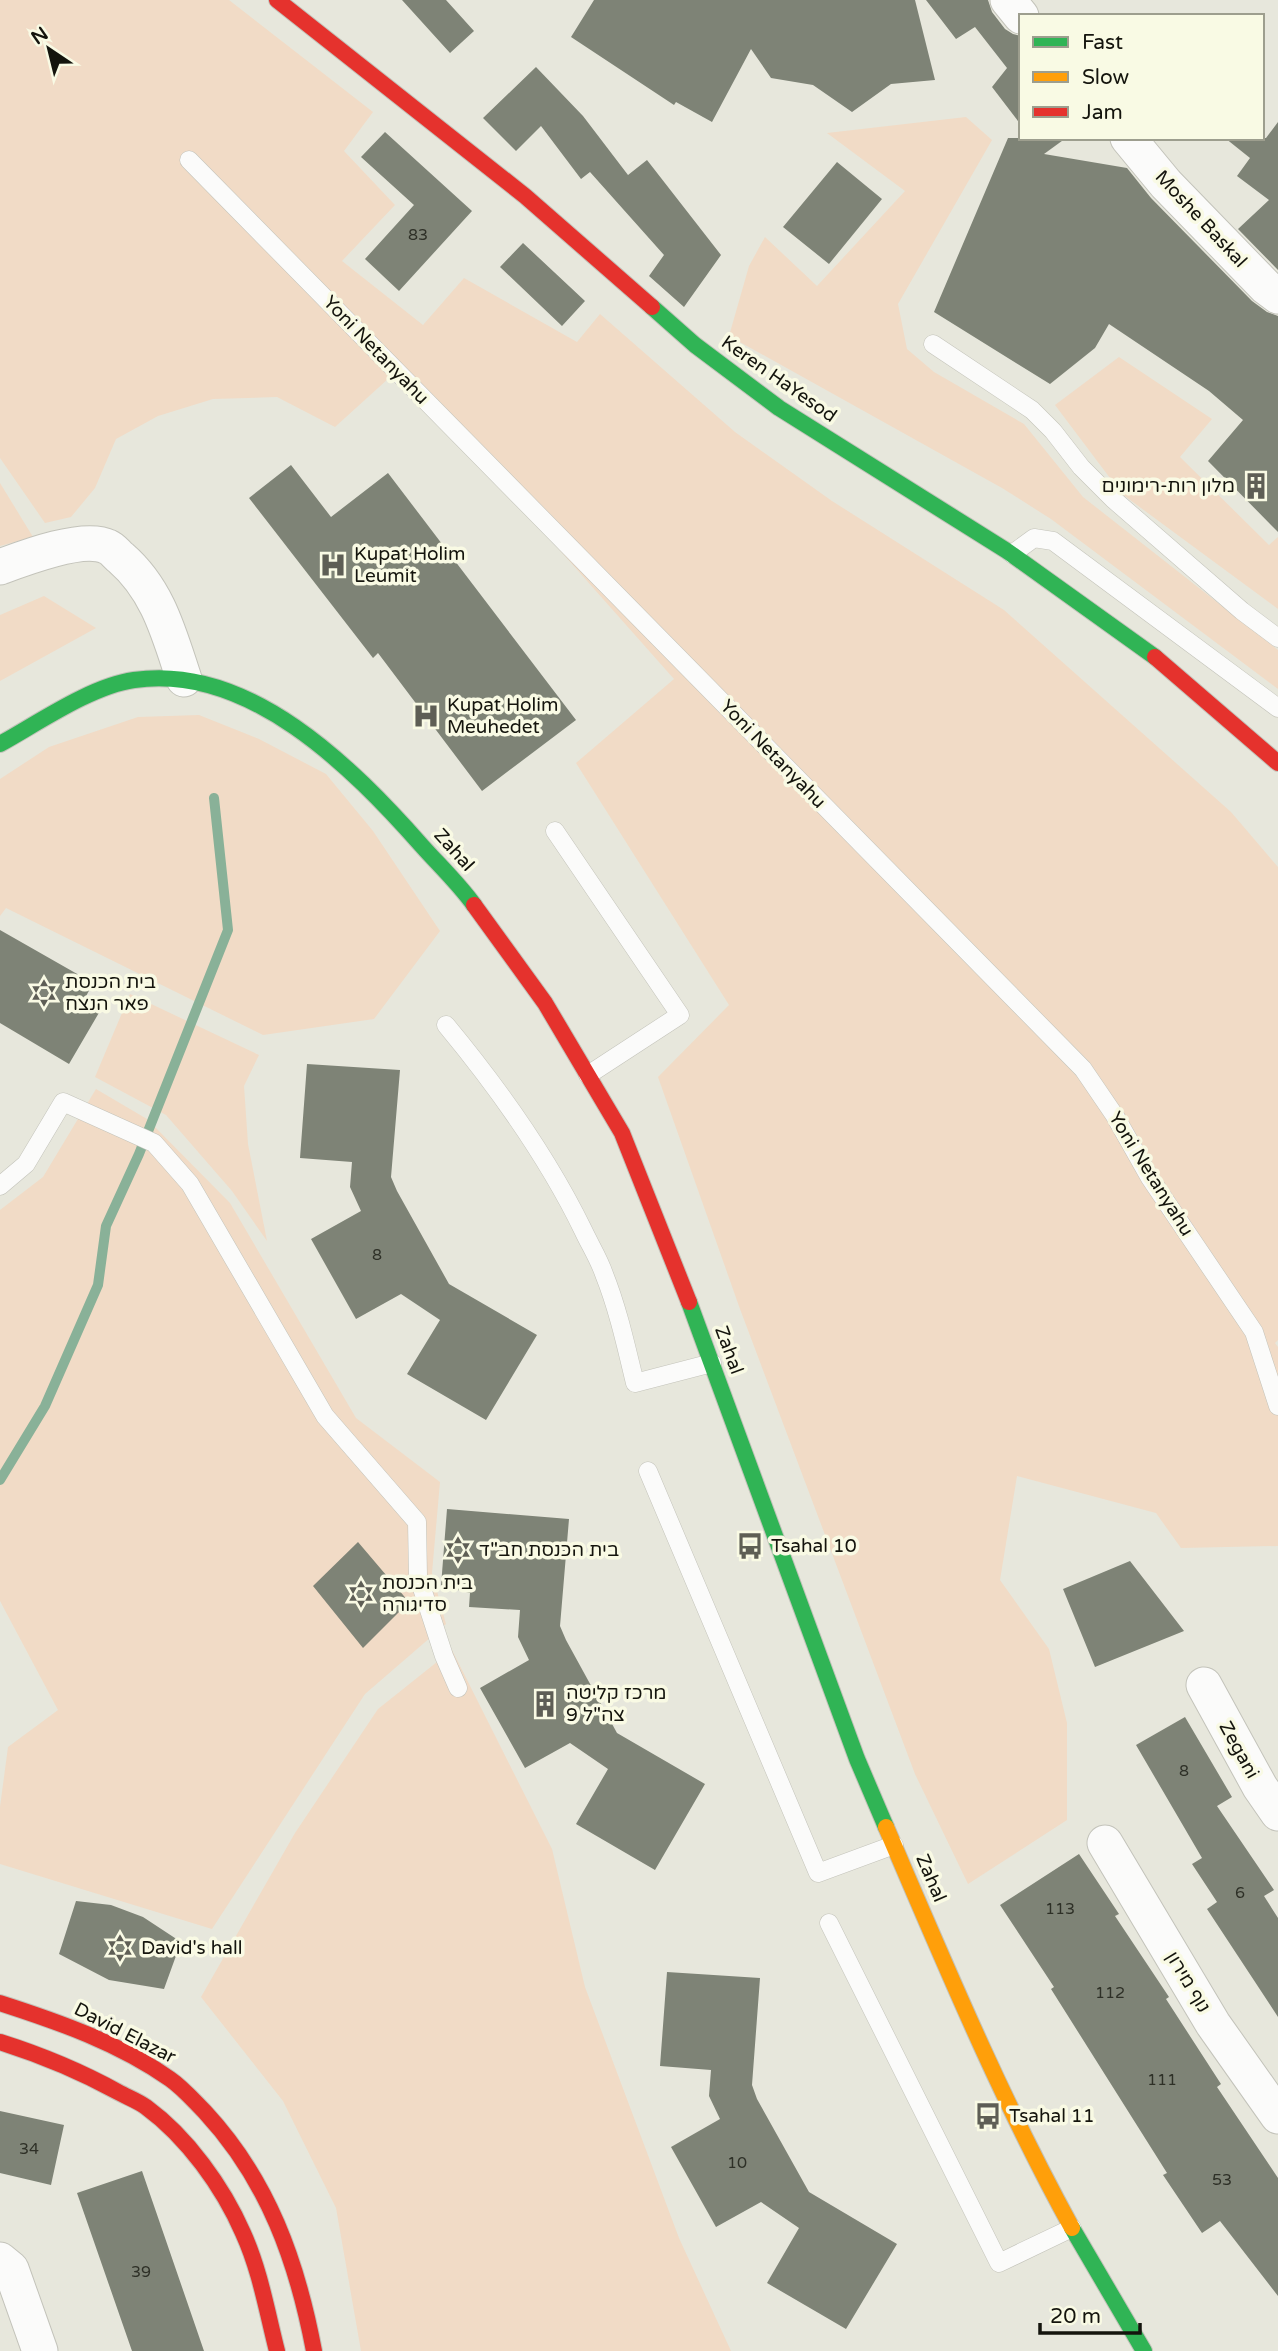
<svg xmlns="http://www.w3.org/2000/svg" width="1278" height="2351" viewBox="0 0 1278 2351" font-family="'Varela Round',Heebo,sans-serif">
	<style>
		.green { fill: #f1dbc6 }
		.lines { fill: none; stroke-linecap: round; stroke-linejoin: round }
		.stream { stroke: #89b198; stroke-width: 10 }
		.building { fill: #7e8376 }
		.lane-casing { stroke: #c3c3ba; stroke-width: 19 }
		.street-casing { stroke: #c3c3ba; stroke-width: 37 }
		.fast-casing { stroke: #c3c3ba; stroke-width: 18 }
		.slow-casing { stroke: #c3c3ba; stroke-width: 18 }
		.jam-casing { stroke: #c3c3ba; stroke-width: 18 }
		.lane { stroke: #fbfbfa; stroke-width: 18 }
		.street { stroke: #fbfbfa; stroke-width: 35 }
		.fast { stroke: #30b455; stroke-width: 16 }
		.slow { stroke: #ff9f0a; stroke-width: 16 }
		.jam { stroke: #e5322d; stroke-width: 16 }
		.labels { text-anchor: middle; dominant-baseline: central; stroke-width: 7; stroke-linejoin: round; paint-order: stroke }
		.number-label { font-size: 16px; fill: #2e3027 }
		.street-label { font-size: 19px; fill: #14140d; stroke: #f9fae4 }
		.poi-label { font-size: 19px; fill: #14140d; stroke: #f9fae4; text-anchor: start }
	</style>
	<rect width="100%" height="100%" fill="#e7e7dc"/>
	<path class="green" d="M0 0H229L373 112 344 151 395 205 342 261 423 325 464 278 577 342 600 314 735 432 832 501 1004 610 1231 812 1278 867V1340L1275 1343 1278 1347V1546L1181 1548 1156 1513 1017 1476 1000 1580 1049 1649 1067 1723V1820L968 1884 915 1774 740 1309 658 1077 729 1005 576 763 674 679 399 369 335 427 277 397 213 399 158 416 116 439 95 488 71 517 45 523 0 458Z
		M966 117 992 140 898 304 907 349 934 372 1024 424 1083 497 1278 650V689L1051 519 1002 488 729 336 749 266 765 237 817 286 905 191 827 133Z
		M1119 357 1212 419 1180 457 1269 545 1278 537V609L1122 494 1055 405Z
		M0 483 33 537 0 546Z
		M44 596 96 628 0 681V615Z
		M199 715 259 739 326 774 373 831 440 931 374 1019 263 1035 6 908 0 916V779L49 747 138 717Z
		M130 994 259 1055 244 1086 248 1144 267 1241 232 1191 166 1115 95 1077Z
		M96 1089 147 1119 230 1203 356 1418 440 1482 432 1573 446 1624 365 1694 212 1929 0 1864V1807L8 1747 58 1710 0 1601V1210L43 1177Z
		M452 1650 552 1849 585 1987 679 2238 731 2351H361L336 2208 283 2101 201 1997 295 1833 378 1709Z"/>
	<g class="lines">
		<path class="stream" d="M0 1480 45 1406 98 1285 106 1226 139 1154 228 930 214 798"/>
	</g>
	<path class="building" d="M402 0H446L474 31 450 53Z
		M594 0H915L935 80 891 84 852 112 813 85 771 78 751 49 712 122 676 102 674 105 571 37Z
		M926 0H988L992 12 1005 29 1013 34 1021 36V125L992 87 1007 68 975 27 956 39Z
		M536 67 583 116 628 175 647 160 721 255 684 307 649 276 664 255 590 172 581 179 541 126 516 151 483 118Z
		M1278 122V270L1238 229 1269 200 1237 176 1250 158 1225 138H1266Z
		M385 132 472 211 399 291 365 259 414 205 361 157Z
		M1008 138H1066L1044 154 1127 168 1151 198 1252 301 1267 312 1278 316V532L1208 461 1243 420 1209 391 1109 324 1095 348 1050 384 934 312Z
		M837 162 882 199 829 264 783 227Z
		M523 243 585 301 562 326 500 267Z
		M291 465 331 517 388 473 576 720 482 791 378 653 373 658 249 498Z
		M0 930 93 983 83 1002 100 1011 69 1064 0 1023Z
		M307 1064 400 1070 391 1177 397 1191 449 1284 537 1335 486 1420 407 1374 440 1320 401 1294 356 1319 311 1239 361 1211 350 1187 352 1162 300 1158Z
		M447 1509 569 1519 560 1626 566 1640 617 1733 705 1784 655 1870 576 1824 608 1769 570 1743 525 1768 480 1688 529 1660 518 1637 520 1610 469 1607 470 1593 441 1586Z
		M358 1542 409 1602 363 1648 313 1586Z
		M1130 1561 1184 1631 1095 1667 1063 1589Z
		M1185 1717 1232 1797 1217 1806 1274 1890 1264 1896 1278 1918V2017L1207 1909 1217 1902 1192 1864 1202 1858 1136 1745Z
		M1079 1854 1119 1914 1115 1916 1169 1997 1166 1999 1221 2084 1217 2087 1278 2178V2296L1220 2221 1202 2233 1163 2175 1167 2173 1051 1989 1054 1987 1000 1905Z
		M76 1901 111 1905 143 1917 181 1942 164 1989 109 1980 59 1954Z
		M667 1972 760 1978 752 2085 757 2099 809 2192 897 2244 846 2329 767 2283 799 2228 761 2202 716 2227 671 2147 720 2119 709 2096 711 2070 660 2066Z
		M0 2111 64 2125 51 2185 0 2173Z
		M142 2171 204 2351H132L77 2193Z"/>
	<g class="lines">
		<defs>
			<path id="lane" d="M189 160 1083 1069 1115 1116 1150 1178 1254 1332 1278 1406
				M933 344 1032 410 1053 431 1081 467 1113 499 1242 611 1278 638
				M1012 554 1034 538 1053 541 1278 708
				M555 831 680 1015 588 1075
				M446 1025C499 1089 547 1156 583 1230 590 1245 599 1259 604 1274 618 1309 626 1346 635 1383L712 1363
				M0 1186 26 1164 63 1102 154 1143 190 1184 325 1416 417 1522 418 1576 444 1656 458 1688
				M648 1471 818 1873 894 1845
				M829 1923 999 2263 1072 2228"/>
			<path id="street" d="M1008 0 1021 16
				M1128 138 1166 184 1266 287 1278 296
				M0 567C24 558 84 535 108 547 113 549 117 555 121 558 158 590 169 634 184 679
				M1204 1685 1260 1787 1278 1813
				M1105 1843 1213 2024 1278 2116
				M0 2260 11 2269 40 2351"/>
			<path id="fast" d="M652 307 695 345 779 408 1007 551 1155 657
				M0 744C38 723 91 686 134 680 249 663 352 767 422 846 439 865 459 884 474 905
				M689 1302 857 1759 886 1827
				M1072 2228 1144 2351"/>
			<path id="slow" d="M886 1827C944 1962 1001 2099 1072 2228"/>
			<path id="jam" d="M277 0 525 196 652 307
				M1155 657 1278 763
				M474 905 545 1003 622 1133 689 1302
				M0 2003C59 2022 119 2043 170 2079 183 2088 194 2101 205 2112 268 2180 297 2261 314 2351
				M0 2042C41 2055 80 2071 118 2092 127 2097 138 2101 146 2107 187 2137 223 2187 243 2233 260 2270 267 2312 277 2351"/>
		</defs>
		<use href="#lane" class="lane-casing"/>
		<use href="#street" class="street-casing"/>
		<use href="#fast" class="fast-casing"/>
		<use href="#slow" class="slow-casing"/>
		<use href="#jam" class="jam-casing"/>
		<use href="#lane" class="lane"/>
		<use href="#street" class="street"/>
		<use href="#fast" class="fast"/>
		<use href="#slow" class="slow"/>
		<use href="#jam" class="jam"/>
	</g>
	<defs>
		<symbol id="building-bare" viewBox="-9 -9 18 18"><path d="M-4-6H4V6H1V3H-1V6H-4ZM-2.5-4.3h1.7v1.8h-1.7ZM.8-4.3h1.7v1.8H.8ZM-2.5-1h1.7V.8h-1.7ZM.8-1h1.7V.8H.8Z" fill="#5e5e55" stroke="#f9fae4" stroke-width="2.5" paint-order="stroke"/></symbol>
		<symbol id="hospital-bare" viewBox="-9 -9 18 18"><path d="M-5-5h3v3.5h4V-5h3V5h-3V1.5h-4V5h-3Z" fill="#5e5e55" stroke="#f9fae4" stroke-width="2.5" paint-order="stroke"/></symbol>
		<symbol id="synagogue-bare" viewBox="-9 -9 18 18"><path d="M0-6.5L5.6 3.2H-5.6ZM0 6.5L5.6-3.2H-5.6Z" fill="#5e5e55" stroke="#f9fae4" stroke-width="2.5" paint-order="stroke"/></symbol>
		<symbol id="bus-bare" viewBox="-9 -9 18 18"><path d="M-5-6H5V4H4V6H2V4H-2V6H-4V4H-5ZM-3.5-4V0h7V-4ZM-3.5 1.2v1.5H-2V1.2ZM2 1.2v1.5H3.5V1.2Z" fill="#5e5e55" stroke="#f9fae4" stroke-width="2.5" paint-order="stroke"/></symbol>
	</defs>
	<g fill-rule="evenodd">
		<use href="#building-bare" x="1237" y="467" width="38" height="38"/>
		<use href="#hospital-bare" x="314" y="546" width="38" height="38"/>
		<use href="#hospital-bare" x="407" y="697" width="38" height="38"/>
		<use href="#synagogue-bare" x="25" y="974" width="38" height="38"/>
		<use href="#bus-bare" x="731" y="1527" width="38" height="38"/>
		<use href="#synagogue-bare" x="439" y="1531" width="38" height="38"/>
		<use href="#synagogue-bare" x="342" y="1575" width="38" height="38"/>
		<use href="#building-bare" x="526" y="1685" width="38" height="38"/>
		<use href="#synagogue-bare" x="101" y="1929" width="38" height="38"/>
		<use href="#bus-bare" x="969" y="2097" width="38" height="38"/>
	</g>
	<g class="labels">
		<g class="number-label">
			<text x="418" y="235">83</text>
			<text x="377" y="1255">8</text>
			<text x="1184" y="1771">8</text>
			<text x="1240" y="1893">6</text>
			<text x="1060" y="1909">113</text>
			<text x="1110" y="1993">112</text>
			<text x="1162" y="2080">111</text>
			<text x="29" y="2149">34</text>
			<text x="737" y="2163">10</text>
			<text x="1222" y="2180">53</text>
			<text x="141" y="2272">39</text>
		</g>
		<g class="street-label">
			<text transform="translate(1201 219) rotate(47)">Moshe Baskal</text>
			<text transform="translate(376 350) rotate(46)">Yoni Netanyahu</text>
			<text transform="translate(779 379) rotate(35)">Keren HaYesod</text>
			<text transform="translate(773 754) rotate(46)">Yoni Netanyahu</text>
			<text transform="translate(454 850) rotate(48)">Zahal</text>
			<text transform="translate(1151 1174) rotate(58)">Yoni Netanyahu</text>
			<text transform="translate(729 1350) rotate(70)">Zahal</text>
			<text transform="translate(1239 1750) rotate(61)">Zegani</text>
			<text transform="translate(931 1878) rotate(67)">Zahal</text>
			<text transform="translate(1188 1982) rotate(59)">נוף מירון</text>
			<text transform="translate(125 2033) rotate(27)">David Elazar</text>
		</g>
		<g class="poi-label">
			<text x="1235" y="486" text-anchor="end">מלון רות-רימונים</text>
			<text x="354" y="554">Kupat Holim<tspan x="354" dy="22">Leumit</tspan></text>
			<text x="447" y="705">Kupat Holim<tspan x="447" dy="22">Meuhedet</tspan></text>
			<text x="65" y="982">בית הכנסת<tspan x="65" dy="22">פאר הנצח</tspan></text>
			<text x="771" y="1546">Tsahal 10</text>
			<text x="479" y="1550">בית הכנסת חב"ד</text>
			<text x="382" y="1583">בית הכנסת<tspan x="382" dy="22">סדיגורה</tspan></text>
			<text x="566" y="1693">מרכז קליטה<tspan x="566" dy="22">צה"ל 9</tspan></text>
			<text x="141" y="1948">David's hall</text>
			<text x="1009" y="2116">Tsahal 11</text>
		</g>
	</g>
	<rect x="1019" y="14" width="245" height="126" fill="#f9fae4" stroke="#9d9e8e" stroke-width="2"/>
	<rect x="1033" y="37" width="35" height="10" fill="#30b455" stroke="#9d9e8e" stroke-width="2"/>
	<text x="1082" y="49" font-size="21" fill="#14140d">Fast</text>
	<rect x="1033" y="72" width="35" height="10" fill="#ff9f0a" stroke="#9d9e8e" stroke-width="2"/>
	<text x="1082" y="84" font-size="21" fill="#14140d">Slow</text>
	<rect x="1033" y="107" width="35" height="10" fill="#e5322d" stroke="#9d9e8e" stroke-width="2"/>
	<text x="1082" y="119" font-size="21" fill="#14140d">Jam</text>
	<g transform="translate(49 49) rotate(325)" stroke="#f9fae4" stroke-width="5" paint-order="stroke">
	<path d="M0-5L12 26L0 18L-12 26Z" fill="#14140d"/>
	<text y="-10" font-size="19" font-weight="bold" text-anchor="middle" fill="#14140d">N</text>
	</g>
	<path d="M1040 2323v10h100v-10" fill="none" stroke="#14140d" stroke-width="3.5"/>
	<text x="1050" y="2323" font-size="21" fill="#14140d" stroke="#f9fae4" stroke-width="5" paint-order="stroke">20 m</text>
</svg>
